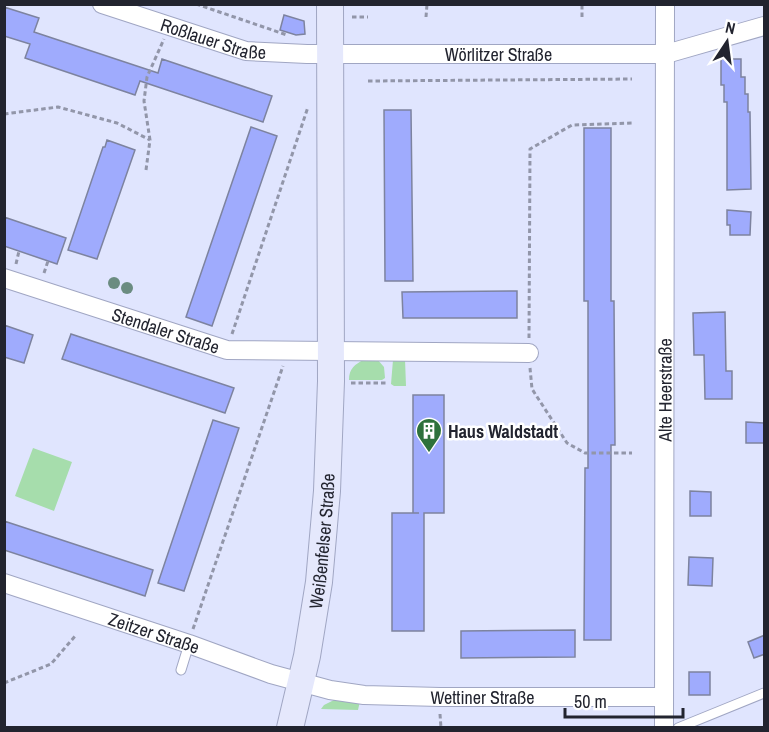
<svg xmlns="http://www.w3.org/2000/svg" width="769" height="732" viewBox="0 0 769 732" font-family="'Archivo Narrow',sans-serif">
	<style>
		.green { fill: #a6ddac }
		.building { fill: #9fabfd; stroke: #7d839f; stroke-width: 1.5 }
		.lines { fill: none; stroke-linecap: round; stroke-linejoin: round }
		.lane-casing { stroke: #a0a6c3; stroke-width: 11 }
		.street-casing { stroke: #a0a6c3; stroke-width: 20 }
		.secondary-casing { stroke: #a0a6c3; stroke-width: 28 }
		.path { stroke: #9296a9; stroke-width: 3; stroke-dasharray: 4.5 3; stroke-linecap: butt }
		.lane { stroke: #fff; stroke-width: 9 }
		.street { stroke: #fff; stroke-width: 18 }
		.secondary { stroke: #e5e8fc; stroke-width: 26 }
		.tree { fill: #6b8c81 }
		.labels { text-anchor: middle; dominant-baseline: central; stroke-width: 5; stroke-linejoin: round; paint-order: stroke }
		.street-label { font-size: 18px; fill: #22242f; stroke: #fff }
		.poi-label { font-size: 18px; font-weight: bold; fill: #22242f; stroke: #fff; text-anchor: start }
	</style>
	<rect width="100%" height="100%" fill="#e0e5fe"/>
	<path class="green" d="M364 359H377L384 367 385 378 382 380H349C349 368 355 365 364 359Z
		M405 359 406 386H394L391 384 393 360Z
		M33 448 72 462 54 511 15 496Z
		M336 699 360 701 358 710 321 709 324 705Z"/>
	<path class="building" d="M4 7 39 18 34 32 158 73 162 59 272 96 263 122 140 81 135 95 25 58 30 44 4 36Z
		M284 15 304 21 305 34 296 35 280 30Z
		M721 59H741V77H745V94H748V112H750L751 189 727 190V102H724V85H721Z
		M384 110H411L413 281H385Z
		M251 127 277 136 212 326 186 317Z
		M584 128H611V301H614L615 445H611V640H584L585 468H588V301H584Z
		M107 140 135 150 97 259 68 250 103 147H105Z
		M727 210 751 212 750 235H730V225H727Z
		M4 217 66 238 57 264 4 246Z
		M517 291V318H403L402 292Z
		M725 312 726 371H732V399H705L704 355H694L693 313Z
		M4 325 33 335 24 363 4 357Z
		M71 334 234 388 225 413 62 359Z
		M413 395H444V513H424V631H392V513H419H413Z
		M213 420 239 428 184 591 158 583Z
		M746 422 765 423V443H746Z
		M690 491 711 492V516H690Z
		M4 521 153 570 145 596 4 550Z
		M689 557 713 558 712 586 688 585Z
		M575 630V657L461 658V631Z
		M765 635V654L754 658 748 642Z
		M689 672H710V695H689Z"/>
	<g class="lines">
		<defs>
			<path id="lane" d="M181 670 189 644
				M678 728 764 693"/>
			<g id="street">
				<path id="s1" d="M102 4 246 51 307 54H666L764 26"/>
				<path id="s2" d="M4 278 227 350 529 353"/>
				<path id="s3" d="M4 583 189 644 271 674 330 690 364 695 440 697H664"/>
				<path id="s4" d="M664 728 665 4"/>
			</g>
			<g id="secondary">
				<path id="s5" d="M290 728 307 656 319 582 327 491 331 381 330 4"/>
			</g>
		</defs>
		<use href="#lane" class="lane-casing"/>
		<use href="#street" class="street-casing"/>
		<use href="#secondary" class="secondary-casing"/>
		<path class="path" d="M196 4 287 35
			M352 17H368
			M426 17 427 4
			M582 17V4
			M368 81 632 79
			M4 114 58 107 117 123 150 140
			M146 170 150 140 144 101 147 77 164 39
			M16 264 19 251
			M44 273 48 261
			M232 334 308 107
			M529 338 530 149 572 125 633 123
			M530 368 532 389 567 443 585 453H632
			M351 383H388
			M193 629 283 366
			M4 683 51 664 76 635
			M440 714 441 728"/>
		<use href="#lane" class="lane"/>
		<use href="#street" class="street"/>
		<use href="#secondary" class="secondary"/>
	</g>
	<g class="tree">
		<circle cx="114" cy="283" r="6"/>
		<circle cx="127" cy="288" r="6"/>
	</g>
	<defs>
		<symbol id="building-pin" viewBox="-11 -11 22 30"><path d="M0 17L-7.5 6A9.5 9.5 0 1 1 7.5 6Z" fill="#2e713c" stroke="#fff"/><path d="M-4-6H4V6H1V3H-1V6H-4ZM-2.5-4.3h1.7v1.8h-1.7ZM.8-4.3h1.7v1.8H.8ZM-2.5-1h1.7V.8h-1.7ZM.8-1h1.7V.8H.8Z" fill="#fff"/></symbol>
	</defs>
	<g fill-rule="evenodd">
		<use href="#building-pin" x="414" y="416" width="30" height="40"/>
	</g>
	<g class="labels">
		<g class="street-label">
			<text stroke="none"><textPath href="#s1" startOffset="117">Roßlauer Straße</textPath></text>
			<text stroke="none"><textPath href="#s1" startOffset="404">Wörlitzer Straße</textPath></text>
			<text stroke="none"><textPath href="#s2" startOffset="170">Stendaler Straße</textPath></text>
			<text stroke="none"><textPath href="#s4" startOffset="338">Alte Heerstraße</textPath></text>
			<text stroke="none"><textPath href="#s5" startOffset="190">Weißenfelser Straße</textPath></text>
			<text stroke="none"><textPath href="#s3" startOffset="158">Zeitzer Straße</textPath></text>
			<text stroke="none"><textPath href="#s3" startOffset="496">Wettiner Straße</textPath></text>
		</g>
		<g class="poi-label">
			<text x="448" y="431">Haus Waldstadt</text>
		</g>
	</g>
	<rect width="769" height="732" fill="none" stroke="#22242f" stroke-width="12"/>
	<g transform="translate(727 42) rotate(13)" stroke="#ffffff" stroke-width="4.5" paint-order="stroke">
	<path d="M0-4.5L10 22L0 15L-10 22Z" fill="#22242f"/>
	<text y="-9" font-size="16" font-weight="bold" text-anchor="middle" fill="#22242f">N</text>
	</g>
	<path d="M565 708v9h118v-9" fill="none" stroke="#22242f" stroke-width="3"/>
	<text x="574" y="708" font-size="18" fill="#22242f" stroke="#ffffff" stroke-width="4.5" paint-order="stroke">50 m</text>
</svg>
